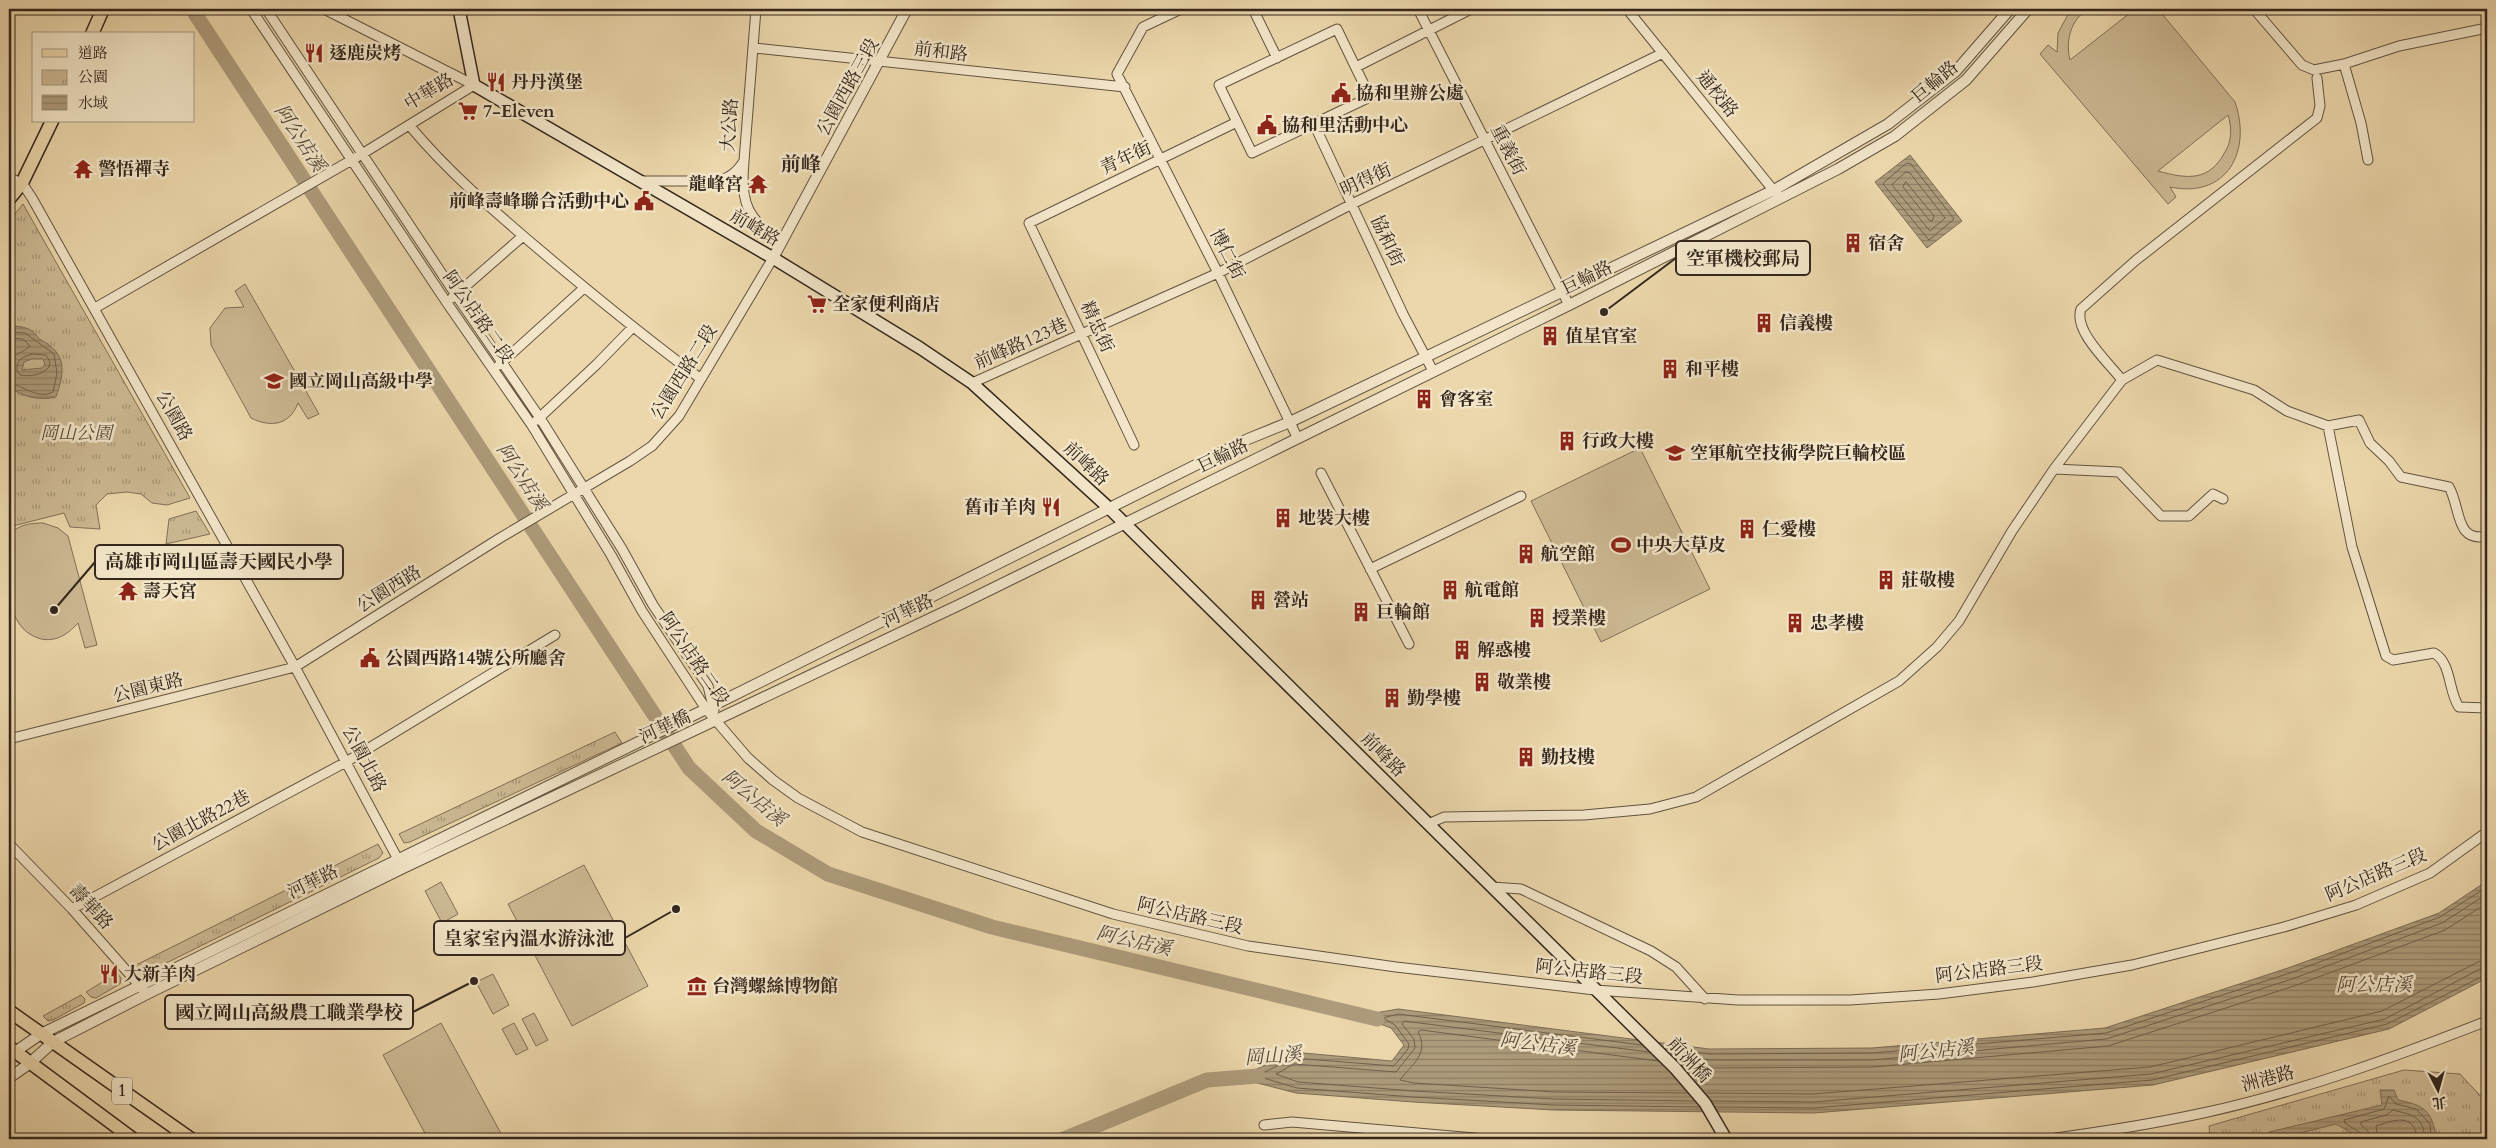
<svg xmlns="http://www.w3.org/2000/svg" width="2496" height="1148" viewBox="0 0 2496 1148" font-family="Cardo,'Noto Serif TC',serif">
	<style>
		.grass { fill: #ccb993; stroke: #807058; fill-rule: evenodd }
		.park { fill: url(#park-tufts); stroke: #807058 }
		.water { fill: url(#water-rules); stroke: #7d6d56; fill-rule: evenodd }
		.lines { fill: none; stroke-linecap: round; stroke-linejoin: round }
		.shore { stroke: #70614c; stroke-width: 1 }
		.river { stroke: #ad9b7b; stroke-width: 15 }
		.minor-casing { stroke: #625341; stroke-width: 11 }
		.tertiary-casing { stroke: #625341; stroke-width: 12 }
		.secondary-casing { stroke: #34271e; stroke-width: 14 }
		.primary-casing { stroke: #34271e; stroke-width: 15 }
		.minor { stroke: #f2e5c8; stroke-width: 9 }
		.tertiary { stroke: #f2e5c8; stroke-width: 10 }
		.secondary { stroke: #f2e5c8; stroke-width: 11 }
		.primary { stroke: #ebd7ab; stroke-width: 12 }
		.labels { text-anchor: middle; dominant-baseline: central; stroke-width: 5; stroke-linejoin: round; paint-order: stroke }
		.shield { fill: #f2e5c8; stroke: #6d6051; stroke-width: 1 }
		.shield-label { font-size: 16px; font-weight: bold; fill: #34271e }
		.street-label { font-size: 18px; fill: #34271e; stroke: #f2e5c8 }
		.poi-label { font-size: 18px; font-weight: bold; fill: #34271e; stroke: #f2e5c8; text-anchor: start }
		.park-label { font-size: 18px; font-style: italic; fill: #5a4c3b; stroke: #f2e5c8 }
		.water-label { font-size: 19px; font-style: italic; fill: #584a3a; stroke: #f2e5c8 }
		.quarter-label { font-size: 20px; font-weight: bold; fill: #34271e; stroke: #f2e5c8 }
		.leader { fill: none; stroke: #34271e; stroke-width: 2 }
		.callout-dot { fill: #34271e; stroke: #f2e5c8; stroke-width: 2 }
		.callout { fill: #f2e5c8; stroke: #34271e; stroke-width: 2 }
		.callout-label { font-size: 19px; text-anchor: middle; font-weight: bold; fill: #34271e }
	</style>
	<defs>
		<pattern id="park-tufts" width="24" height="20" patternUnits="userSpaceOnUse" patternTransform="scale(1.25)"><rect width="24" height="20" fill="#ccb993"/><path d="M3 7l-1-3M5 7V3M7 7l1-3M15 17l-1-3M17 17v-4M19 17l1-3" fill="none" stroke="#a69677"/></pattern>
		<pattern id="water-rules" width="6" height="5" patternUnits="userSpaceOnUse" patternTransform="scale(1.25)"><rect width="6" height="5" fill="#ad9b7b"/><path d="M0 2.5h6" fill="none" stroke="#8e7e64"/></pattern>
	</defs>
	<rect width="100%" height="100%" fill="#ebd7ab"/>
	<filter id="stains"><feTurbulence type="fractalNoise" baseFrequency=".004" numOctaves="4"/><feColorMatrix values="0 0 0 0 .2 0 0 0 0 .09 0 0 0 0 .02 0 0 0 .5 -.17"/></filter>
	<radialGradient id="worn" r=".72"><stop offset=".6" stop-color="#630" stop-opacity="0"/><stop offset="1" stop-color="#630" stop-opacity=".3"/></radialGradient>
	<path class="grass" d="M2071 9H2089C2071 18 2065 41 2070 60L2135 9H2158L2235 102C2252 151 2227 199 2170 187L2176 197 2168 204 2040 54 2048 45 2057 52 2058 33ZM2228 115C2232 127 2232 141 2225 152 2209 182 2187 179 2158 171Z
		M245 284 319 414 308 419 298 403C290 425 271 428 251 418L211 345 210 328 225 308 244 307 235 291Z
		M1640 448 1710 589 1601 642 1531 501Z
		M43 523 58 528 68 536 97 645 85 648 78 623C68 634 57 642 41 639 0 628 9 570 9 535 18 525 29 523 43 523Z
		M584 865 648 986 572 1026 508 904Z
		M441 882 458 914 442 923 425 891Z
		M493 974 509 1005 493 1014 476 982Z
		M534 1013 548 1040 536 1046 522 1019Z
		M441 1023 504 1139H428L383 1055Z
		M514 1023 528 1049 516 1055 502 1029Z"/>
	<path class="park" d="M23 204 190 498 167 505 152 503 141 494 127 492 107 494 96 505 100 529 70 527 64 513 9 527V221Z
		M196 511 210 534 166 544 169 519Z
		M615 732 622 743 410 842 404 843 399 834Z
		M378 844 383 853 379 858 152 970 140 971 136 965Z
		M117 973 121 978 120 984 96 998 91 997 86 992Z
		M81 995 85 999 84 1003 53 1020 48 1021 43 1016Z
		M2404 1070 2460 1074 2487 1103V1139H2210L2209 1126Z"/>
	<path class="water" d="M1910 155 1962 221 1927 248 1875 182Z
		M15 326C23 327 31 328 36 335 39 337 38 339 41 340 67 354 65 371 56 397 40 401 21 397 9 386V327ZM32 359H43L45 364 42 368 22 370 24 362Z
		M2487 881V978L2389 1029 2153 1085 1814 1113 1554 1110 1413 1102 1296 1093 1238 1078 1292 1052 1392 1061 1404 1045 1391 1028 1358 1016 1398 1009 1709 1049 1872 1048 2105 1028 2288 968 2439 913Z
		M2380 1090H2394L2398 1100C2424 1105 2433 1111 2436 1139H2362L2336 1124 2277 1139H2269V1132L2382 1105Z"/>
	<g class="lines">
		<path class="shore" d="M1907 163 1911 164 1954 219 1929 240 1883 184Z
			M1906 172 1910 173 1945 218 1930 231 1892 185Z
			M1906 182 1934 216 1932 221 1929 220 1903 187Z
			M9 332 25 333 54 354 57 373 53 392C37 400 23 385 9 383
			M9 338 23 339 30 346C18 357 8 352 11 375L9 377
			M32 354 46 355 50 362 49 367C42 375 30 377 20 375L17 371C16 360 22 357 32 354Z
			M1642 1045 1398 1014 1383 1018 1395 1025 1409 1044 1408 1049 1394 1066 1293 1058 1257 1076 1297 1088 1413 1097 1554 1105 1699 1107
			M1665 1048 1709 1054 1872 1053 2106 1033 2290 973 2440 917 2487 887
			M1649 1052 1404 1021 1402 1024 1414 1039 1415 1048 1396 1072 1294 1064 1276 1074 1298 1082 1414 1091 1554 1099 1694 1101
			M1672 1055 1709 1060H1872L2106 1039 2292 979 2442 923 2487 894
			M1658 1061 1421 1030 1418 1032C1430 1054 1411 1065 1400 1080L1414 1083 1555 1092 1687 1093
			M1681 1064 1709 1068 1873 1067 2108 1046 2294 986 2445 930 2487 903
			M1706 1093 1813 1094 2150 1067 2382 1011 2478 962 2487 960
			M1712 1101 1814 1102 2151 1074 2385 1019 2480 969 2487 968
			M1715 1107 1814 1108 2152 1080 2387 1024 2487 974
			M2364 1139 2362 1134 2345 1123 2344 1120 2384 1109 2389 1096 2396 1104 2416 1109 2430 1124 2431 1139
			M2370 1139 2368 1131 2361 1125V1122L2386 1115 2393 1110C2413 1115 2423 1116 2425 1139
			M2378 1139 2376 1126C2394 1120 2415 1112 2417 1139"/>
		<path class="river" d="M192 9 689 768 756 831 828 874 992 927 1377 1019
			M1064 1139 1207 1080 1258 1076"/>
		<defs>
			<path id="minor" d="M251 9 447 303 531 424 611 555 642 611 706 709 748 758 773 780 798 798 862 832 1113 914 1248 946 1396 967 1595 990 1738 1000H1850L1939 994 2033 982 2132 965 2284 927 2356 905 2430 873 2487 832
				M266 9 456 295 540 418 622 549 653 605 708 686 714 711
				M324 9 474 85
				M1181 9 1143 27 1117 74 1218 273 1297 437
				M1253 9 1277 58
				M1418 9 1569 305
				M1627 9 1778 196
				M2254 9 2302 65 2314 70 2344 64 2399 46 2487 28
				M1337 29 1370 97 1252 153 1219 85Z
				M754 48 1125 87
				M2344 64 2361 123 2368 160
				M1356 67 1471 9
				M1314 124 1403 314 1433 371
				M409 125C448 172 494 211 541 251 593 295 646 338 701 379
				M744 162C740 202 747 219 781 242
				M9 178 22 183 32 198 295 667 401 865
				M640 181H718C731 177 737 172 744 161L756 9
				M452 298 523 236
				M95 308 362 154 474 85
				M499 365 584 288
				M2122 380C2109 363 2073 331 2081 309L2135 261 2317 118 2320 106 2317 78
				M972 383 1218 273 1352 204 1663 53
				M537 420 597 364 632 328
				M2328 426 2352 547 2386 656 2393 660 2434 653C2452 663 2448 692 2459 707L2487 708
				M1134 445 1029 223 1237 122
				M2054 469 2119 472 2161 516H2189L2213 494 2223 499
				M1321 473 1409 644
				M1370 569 1521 496
				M9 739 295 667 500 538 630 461 652 446 679 416 773 258
				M1428 824 1444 817 1584 815 1650 809 1696 797 1899 681 1937 647 1959 621 2012 531 2054 469 2122 380 2157 360 2254 390 2287 411 2328 426 2359 420 2370 443 2389 461 2401 477 2449 487C2461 508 2455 543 2487 536
				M9 844 72 909 147 994
				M1492 887 1521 889 1651 951 1676 967 1705 999
				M72 909 346 762 555 635
				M1264 1125 1292 1122 1486 1139
				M2049 1139C2101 1132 2152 1124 2203 1113 2300 1092 2395 1057 2487 1021"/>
			<path id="tertiary" d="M773 258 907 9
				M9 1056 41 1034 706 709 1248 439 1290 422 1774 190 1888 124 1956 71 2010 9
				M9 1078 29 1064 53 1042 147 994 403 868 959 605 1569 305 1838 169 1895 136 1966 80 2028 9"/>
			<path id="secondary" d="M459 9 474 85 773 258 920 348 972 383 1110 509 1675 1068 1705 1103 1726 1139"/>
			<path id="primary" d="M92 34 103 9
				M9 199 22 183 52 121
				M9 1011 191 1139
				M9 1047 133 1139"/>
		</defs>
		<use href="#minor" class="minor-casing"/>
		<use href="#tertiary" class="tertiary-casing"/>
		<use href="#secondary" class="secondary-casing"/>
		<use href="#primary" class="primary-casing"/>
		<use href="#minor" class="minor"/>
		<use href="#tertiary" class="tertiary"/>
		<use href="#secondary" class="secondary"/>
		<use href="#primary" class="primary"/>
	</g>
	<defs>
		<symbol id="restaurant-bare" viewBox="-9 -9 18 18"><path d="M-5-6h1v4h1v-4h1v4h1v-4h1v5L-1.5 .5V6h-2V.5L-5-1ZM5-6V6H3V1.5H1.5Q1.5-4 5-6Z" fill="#8f2418" stroke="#f2e5c8" stroke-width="2.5" paint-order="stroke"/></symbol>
		<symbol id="civic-bare" viewBox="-9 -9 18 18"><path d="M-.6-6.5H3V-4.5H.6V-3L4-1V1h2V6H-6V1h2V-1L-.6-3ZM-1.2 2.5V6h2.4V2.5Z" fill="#8f2418" stroke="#f2e5c8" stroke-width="2.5" paint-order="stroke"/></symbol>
		<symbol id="supermarket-bare" viewBox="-9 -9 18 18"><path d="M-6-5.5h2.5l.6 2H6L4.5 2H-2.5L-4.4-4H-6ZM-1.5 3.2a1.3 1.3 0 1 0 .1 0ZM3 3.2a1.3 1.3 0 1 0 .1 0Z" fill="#8f2418" stroke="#f2e5c8" stroke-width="2.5" paint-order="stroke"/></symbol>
		<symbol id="temple-bare" viewBox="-9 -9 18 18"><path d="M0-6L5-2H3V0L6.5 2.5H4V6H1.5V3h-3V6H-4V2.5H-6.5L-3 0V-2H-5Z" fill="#8f2418" stroke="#f2e5c8" stroke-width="2.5" paint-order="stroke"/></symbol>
		<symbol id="building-bare" viewBox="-9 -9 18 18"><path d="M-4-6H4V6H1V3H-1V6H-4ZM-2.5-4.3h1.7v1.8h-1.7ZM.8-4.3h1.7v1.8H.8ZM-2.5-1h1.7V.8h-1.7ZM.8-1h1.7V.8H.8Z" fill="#8f2418" stroke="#f2e5c8" stroke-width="2.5" paint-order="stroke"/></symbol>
		<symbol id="school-bare" viewBox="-9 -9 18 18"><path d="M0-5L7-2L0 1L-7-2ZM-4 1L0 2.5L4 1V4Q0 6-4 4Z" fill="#8f2418" stroke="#f2e5c8" stroke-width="2.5" paint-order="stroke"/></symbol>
		<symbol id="university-bare" viewBox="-9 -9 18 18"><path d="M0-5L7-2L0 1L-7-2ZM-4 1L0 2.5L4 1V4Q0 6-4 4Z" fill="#8f2418" stroke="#f2e5c8" stroke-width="2.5" paint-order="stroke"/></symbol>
		<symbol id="stadium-bare" viewBox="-9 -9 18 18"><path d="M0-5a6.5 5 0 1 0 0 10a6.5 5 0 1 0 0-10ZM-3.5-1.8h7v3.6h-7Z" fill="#8f2418" stroke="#f2e5c8" stroke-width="2.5" paint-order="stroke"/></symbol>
		<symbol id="museum-bare" viewBox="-9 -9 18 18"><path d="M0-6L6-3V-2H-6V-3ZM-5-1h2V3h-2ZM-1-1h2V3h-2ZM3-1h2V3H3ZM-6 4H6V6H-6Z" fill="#8f2418" stroke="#f2e5c8" stroke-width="2.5" paint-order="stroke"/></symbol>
	</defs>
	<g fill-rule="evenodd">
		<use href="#restaurant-bare" x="300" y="39" width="28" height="28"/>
		<use href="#restaurant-bare" x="482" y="68" width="28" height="28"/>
		<use href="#civic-bare" x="1327" y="79" width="28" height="28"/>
		<use href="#supermarket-bare" x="454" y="97" width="28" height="28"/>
		<use href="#civic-bare" x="1253" y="111" width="28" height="28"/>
		<use href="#temple-bare" x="69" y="155" width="28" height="28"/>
		<use href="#temple-bare" x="744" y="170" width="28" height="28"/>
		<use href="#civic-bare" x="630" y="187" width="28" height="28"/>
		<use href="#building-bare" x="1839" y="229" width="28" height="28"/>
		<use href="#supermarket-bare" x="803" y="290" width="28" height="28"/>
		<use href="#building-bare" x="1750" y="309" width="28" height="28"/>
		<use href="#building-bare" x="1536" y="322" width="28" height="28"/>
		<use href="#building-bare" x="1656" y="355" width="28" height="28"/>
		<use href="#school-bare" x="260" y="367" width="28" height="28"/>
		<use href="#building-bare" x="1410" y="385" width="28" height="28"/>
		<use href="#building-bare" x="1553" y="427" width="28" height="28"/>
		<use href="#university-bare" x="1661" y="439" width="28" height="28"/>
		<use href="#restaurant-bare" x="1037" y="493" width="28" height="28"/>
		<use href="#building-bare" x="1269" y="504" width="28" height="28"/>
		<use href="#building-bare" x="1733" y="515" width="28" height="28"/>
		<use href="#stadium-bare" x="1607" y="531" width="28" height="28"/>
		<use href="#building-bare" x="1512" y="540" width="28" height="28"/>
		<use href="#building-bare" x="1872" y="566" width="28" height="28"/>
		<use href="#building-bare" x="1436" y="576" width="28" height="28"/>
		<use href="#temple-bare" x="114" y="577" width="28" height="28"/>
		<use href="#building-bare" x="1244" y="586" width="28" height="28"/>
		<use href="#building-bare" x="1347" y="598" width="28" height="28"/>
		<use href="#building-bare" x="1523" y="604" width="28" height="28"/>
		<use href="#building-bare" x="1781" y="609" width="28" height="28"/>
		<use href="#building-bare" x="1448" y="636" width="28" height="28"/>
		<use href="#civic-bare" x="356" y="644" width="28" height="28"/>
		<use href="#building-bare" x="1468" y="668" width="28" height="28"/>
		<use href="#building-bare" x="1378" y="684" width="28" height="28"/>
		<use href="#building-bare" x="1512" y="743" width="28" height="28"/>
		<use href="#restaurant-bare" x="95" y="960" width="28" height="28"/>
		<use href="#museum-bare" x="683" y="972" width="28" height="28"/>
	</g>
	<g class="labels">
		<rect class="shield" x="112" y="1077.5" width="20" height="27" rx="4"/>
		<g class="shield-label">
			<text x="122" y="1091">1</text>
		</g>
		<g class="street-label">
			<text transform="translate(941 52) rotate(7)">前和路</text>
			<text transform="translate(1935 82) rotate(-40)">巨輪路</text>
			<text transform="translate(848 87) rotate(-61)">公園西路三段</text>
			<text transform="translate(429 92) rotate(-31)">中華路</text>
			<text transform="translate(1717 94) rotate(51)">通校路</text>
			<text transform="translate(730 125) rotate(-86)">大公路</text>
			<text transform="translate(1508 150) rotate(63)">重義街</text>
			<text transform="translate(1126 158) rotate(-25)">青年街</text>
			<text transform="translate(1366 180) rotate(-25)">明得街</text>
			<text transform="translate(755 228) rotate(30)">前峰路</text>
			<text transform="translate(1387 241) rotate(65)">協和街</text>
			<text transform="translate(1227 254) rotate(63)">博仁街</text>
			<text transform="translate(1587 278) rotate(-26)">巨輪路</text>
			<text transform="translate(478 317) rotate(55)">阿公店路二段</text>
			<text transform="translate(1097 327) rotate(65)">精忠街</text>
			<text transform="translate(1021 344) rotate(-24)">前峰路123巷</text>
			<text transform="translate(684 372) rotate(-58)">公園西路二段</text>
			<text transform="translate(174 416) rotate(61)">公園路</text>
			<text transform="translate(1223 456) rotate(-26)">巨輪路</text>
			<text transform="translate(1086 464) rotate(43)">前峰路</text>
			<text transform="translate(389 589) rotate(-32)">公園西路</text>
			<text transform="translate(908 611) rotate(-25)">河華路</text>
			<text transform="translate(694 659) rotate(56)">阿公店路二段</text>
			<text transform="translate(148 688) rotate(-14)">公園東路</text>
			<text transform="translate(665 727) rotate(-25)">河華橋</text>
			<text transform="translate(1383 755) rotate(45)">前峰路</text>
			<text transform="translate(364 759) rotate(62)">公園北路</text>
			<text transform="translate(201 821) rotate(-28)">公園北路22巷</text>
			<text transform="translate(2376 875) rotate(-23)">阿公店路三段</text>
			<text transform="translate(313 882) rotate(-26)">河華路</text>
			<text transform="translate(91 907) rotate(47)">壽華路</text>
			<text transform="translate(1190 916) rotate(13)">阿公店路三段</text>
			<text transform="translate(1989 970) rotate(-7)">阿公店路三段</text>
			<text transform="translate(1589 972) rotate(6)">阿公店路三段</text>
			<text transform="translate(1689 1060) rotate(47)">前洲橋</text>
			<text transform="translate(2268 1079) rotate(-15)">洲港路</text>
		</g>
		<g class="poi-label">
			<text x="329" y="53">逐鹿炭烤</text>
			<text x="511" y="82">丹丹漢堡</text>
			<text x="1356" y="93">協和里辦公處</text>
			<text x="483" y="111">7-Eleven</text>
			<text x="1282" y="125">協和里活動中心</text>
			<text x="98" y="169">警悟禪寺</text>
			<text x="743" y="184" text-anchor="end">龍峰宮</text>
			<text x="629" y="201" text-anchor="end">前峰壽峰聯合活動中心</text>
			<text x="1868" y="243">宿舍</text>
			<text x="832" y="304">全家便利商店</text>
			<text x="1779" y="323">信義樓</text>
			<text x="1565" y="336">值星官室</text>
			<text x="1685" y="369">和平樓</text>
			<text x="289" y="381">國立岡山高級中學</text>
			<text x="1439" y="399">會客室</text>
			<text x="1582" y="441">行政大樓</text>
			<text x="1690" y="453">空軍航空技術學院巨輪校區</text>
			<text x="1036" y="507" text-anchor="end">舊市羊肉</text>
			<text x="1298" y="518">地裝大樓</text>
			<text x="1762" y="529">仁愛樓</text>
			<text x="1636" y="545">中央大草皮</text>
			<text x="1541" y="554">航空館</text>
			<text x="1901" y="580">莊敬樓</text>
			<text x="1465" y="590">航電館</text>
			<text x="143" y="591">壽天宮</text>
			<text x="1273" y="600">營站</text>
			<text x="1376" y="612">巨輪館</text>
			<text x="1552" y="618">授業樓</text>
			<text x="1810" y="623">忠孝樓</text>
			<text x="1477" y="650">解惑樓</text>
			<text x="385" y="658">公園西路14號公所廳舍</text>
			<text x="1497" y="682">敬業樓</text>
			<text x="1407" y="698">勤學樓</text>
			<text x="1541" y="757">勤技樓</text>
			<text x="124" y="974">大新羊肉</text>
			<text x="712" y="986">台灣螺絲博物館</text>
		</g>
		<g class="park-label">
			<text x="76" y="433">岡山公園</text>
		</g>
		<g class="water-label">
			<text transform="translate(300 138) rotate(57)">阿公店溪</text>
			<text transform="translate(522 477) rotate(57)">阿公店溪</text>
			<text transform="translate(754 798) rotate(40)">阿公店溪</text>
			<text transform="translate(1134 941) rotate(13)">阿公店溪</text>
			<text x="2374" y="985">阿公店溪</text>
			<text transform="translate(1538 1044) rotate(7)">阿公店溪</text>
			<text transform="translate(1936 1051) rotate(-6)">阿公店溪</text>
			<text transform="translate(1273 1056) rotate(-4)">岡山溪</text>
		</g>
		<g class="quarter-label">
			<text x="801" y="164">前峰</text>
		</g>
	</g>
	<path class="leader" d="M1604 312L1676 258M54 610L95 562M676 909L625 938M474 981L413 1012"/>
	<g class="callout-dot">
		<circle cx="1604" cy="312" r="5"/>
		<circle cx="54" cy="610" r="5"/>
		<circle cx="676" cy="909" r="5"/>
		<circle cx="474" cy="981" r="5"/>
	</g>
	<g class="callout">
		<rect x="1676" y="241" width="134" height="34" rx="5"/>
		<rect x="95" y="545" width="248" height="34" rx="5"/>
		<rect x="434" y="921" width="191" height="34" rx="5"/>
		<rect x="165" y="995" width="248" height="34" rx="5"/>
	</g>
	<g class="callout-label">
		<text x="1743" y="265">空軍機校郵局</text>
		<text x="219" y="568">高雄市岡山區壽天國民小學</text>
		<text x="529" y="945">皇家室內溫水游泳池</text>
		<text x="289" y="1019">國立岡山高級農工職業學校</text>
	</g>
	<rect width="2496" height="1148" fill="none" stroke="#ebd7ab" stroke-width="30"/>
	<rect x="10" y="10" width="2476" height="1128" fill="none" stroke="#34271e" stroke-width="2.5"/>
	<rect x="15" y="15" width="2466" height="1118" fill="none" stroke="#34271e"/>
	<rect x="32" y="32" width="162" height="90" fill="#f2e5c8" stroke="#a69984"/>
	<rect x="42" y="49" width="25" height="8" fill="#ebd7ab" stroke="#a69984"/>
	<text x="78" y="58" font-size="15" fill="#34271e">道路</text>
	<rect x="42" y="70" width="25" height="15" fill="url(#park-tufts)" stroke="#a69984"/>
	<text x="78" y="82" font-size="15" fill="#34271e">公園</text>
	<rect x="42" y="95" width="25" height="15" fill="url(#water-rules)" stroke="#a69984"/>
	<text x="78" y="108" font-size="15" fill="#34271e">水域</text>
	<g transform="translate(2438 1090) rotate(174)" stroke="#f2e5c8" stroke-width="4" paint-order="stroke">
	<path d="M0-4L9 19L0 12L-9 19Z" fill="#34271e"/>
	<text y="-8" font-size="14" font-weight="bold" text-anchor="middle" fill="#34271e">北</text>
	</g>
	<rect width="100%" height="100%" filter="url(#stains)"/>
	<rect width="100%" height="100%" fill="url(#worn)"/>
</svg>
